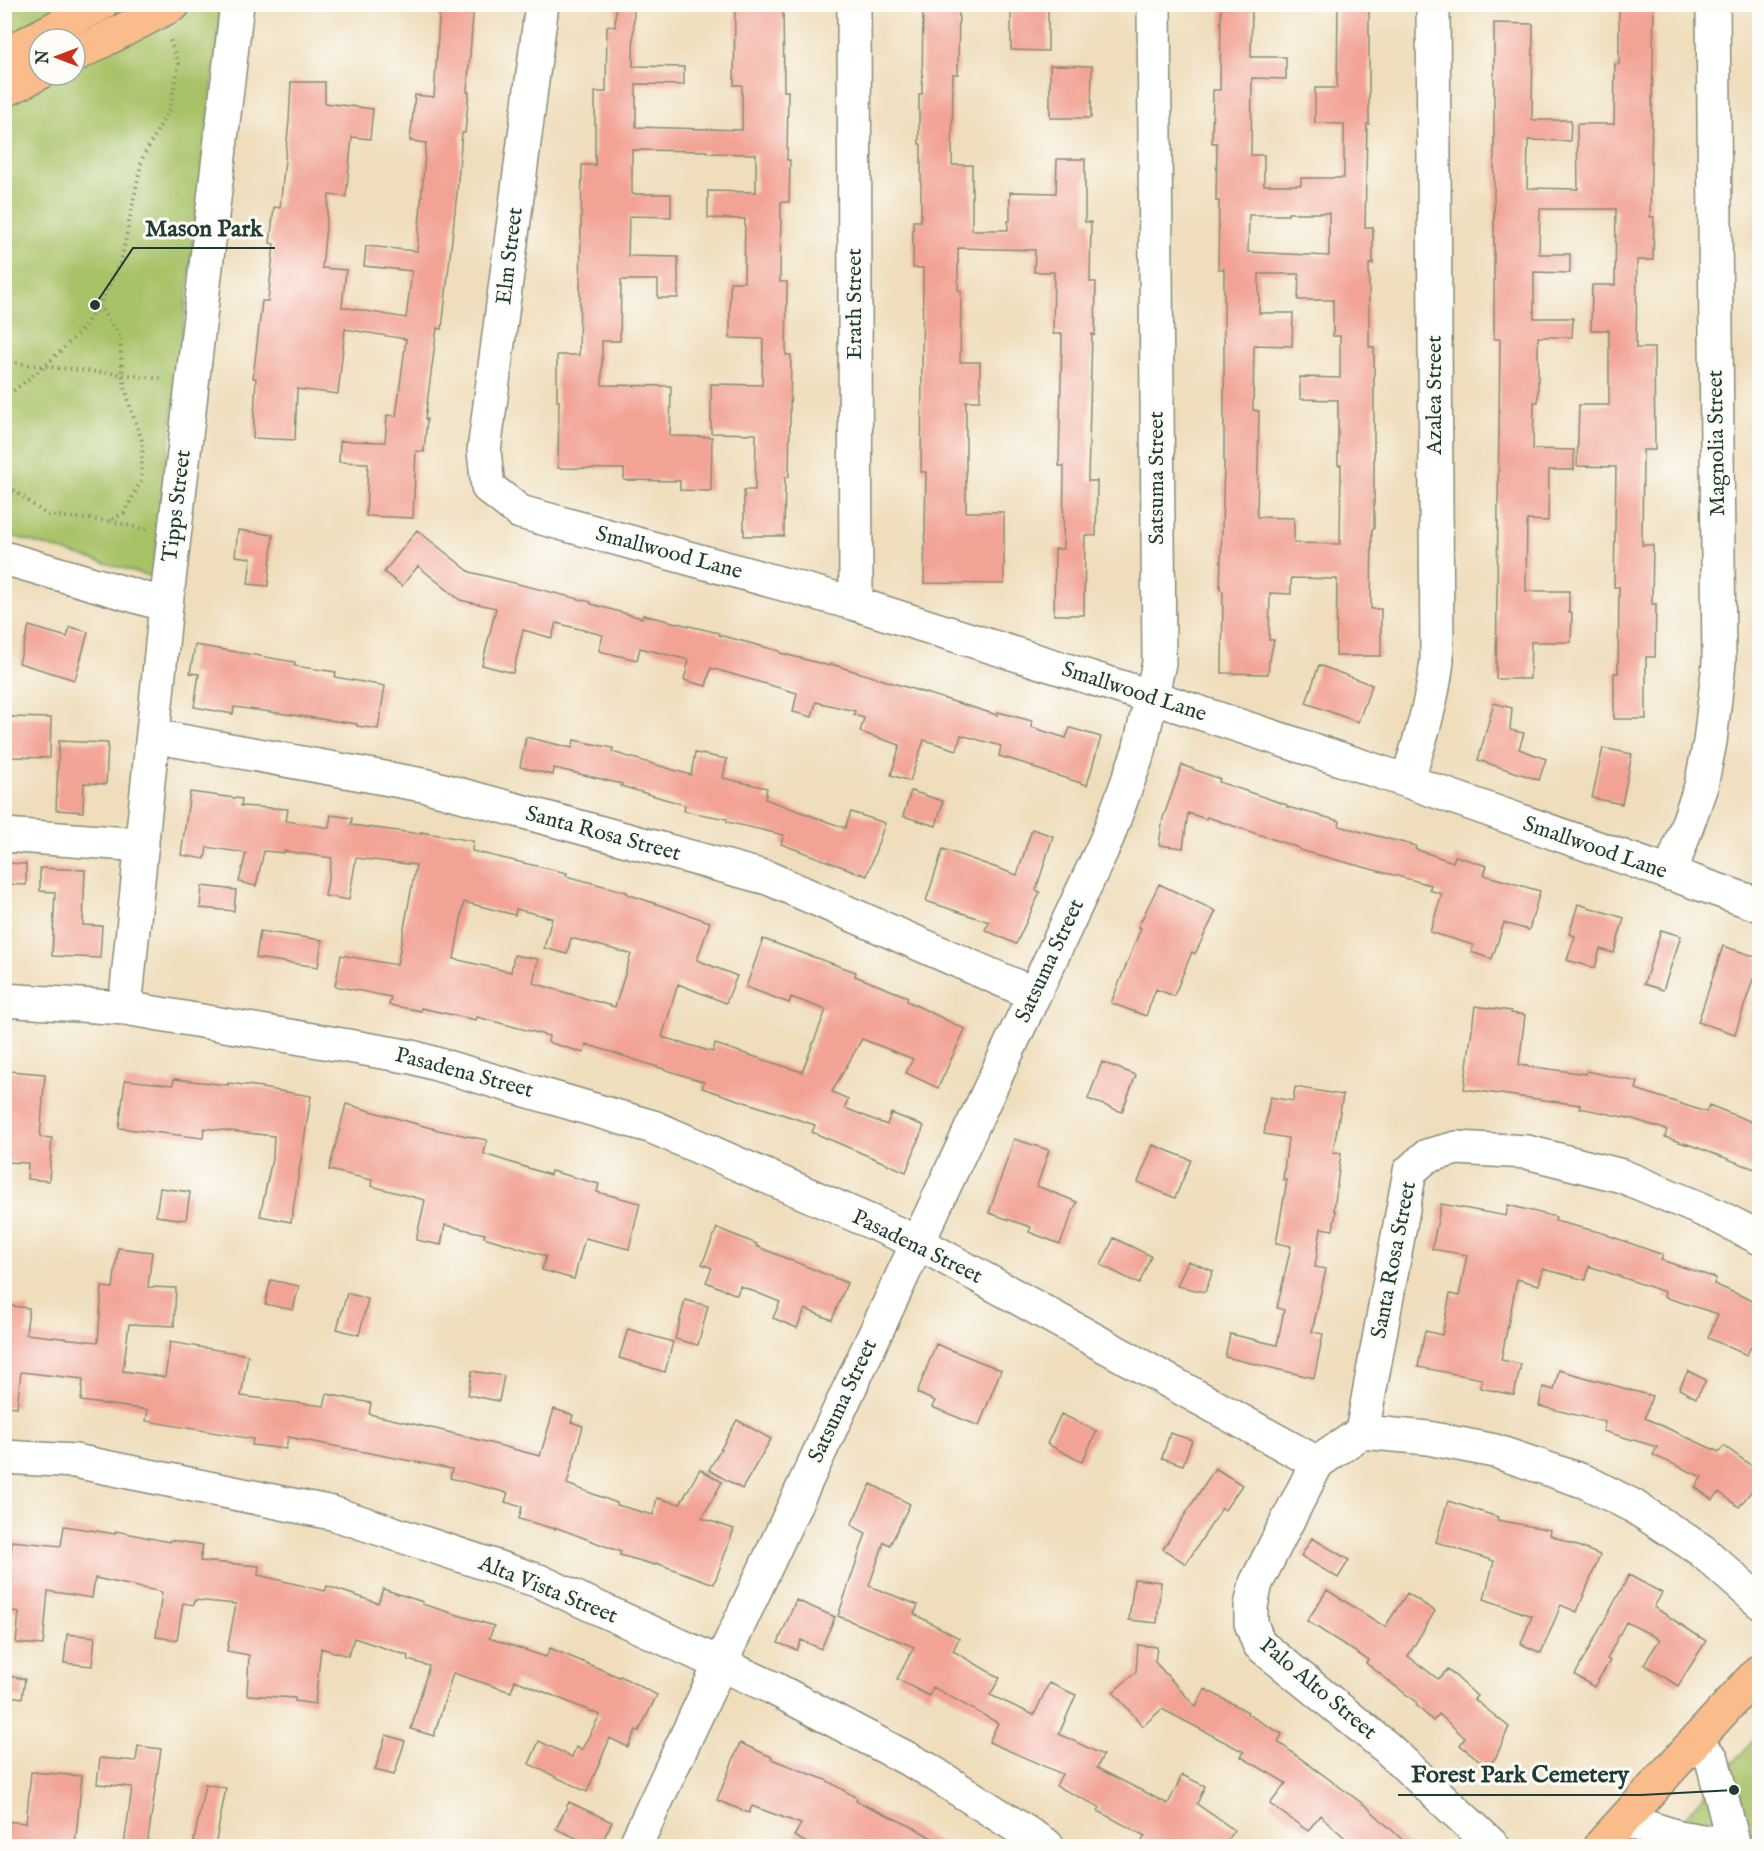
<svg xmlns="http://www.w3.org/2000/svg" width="1764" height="1851" viewBox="0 0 1764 1851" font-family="'IM FELL English',serif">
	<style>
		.green { fill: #a8c268; stroke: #64804e; stroke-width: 1.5; fill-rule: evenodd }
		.building { fill: #f2a394; fill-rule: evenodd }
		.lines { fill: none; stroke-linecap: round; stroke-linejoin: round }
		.minor-casing { stroke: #878d78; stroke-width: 36 }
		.major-casing { stroke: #878d78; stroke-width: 36 }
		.path { stroke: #878d78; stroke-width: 4; stroke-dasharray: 1.5 4.5; stroke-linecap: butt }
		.minor { stroke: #fff; stroke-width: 33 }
		.major { stroke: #f9bc8a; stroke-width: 33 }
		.labels { text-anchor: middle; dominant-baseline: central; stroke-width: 6; stroke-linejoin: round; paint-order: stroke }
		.street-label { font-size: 22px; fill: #1f3d34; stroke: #fdfcf7 }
		.leader { fill: none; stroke: #1f3d34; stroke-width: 2 }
		.callout-dot { fill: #1f3d34; stroke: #fdfcf7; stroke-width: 2 }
		.callout-label { font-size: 24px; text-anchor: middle; font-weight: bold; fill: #1f3d34; stroke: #fdfcf7; stroke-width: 6; stroke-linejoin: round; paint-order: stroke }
	</style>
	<rect width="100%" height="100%" fill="#fdfcf7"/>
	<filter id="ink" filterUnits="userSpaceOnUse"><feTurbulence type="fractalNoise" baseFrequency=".0167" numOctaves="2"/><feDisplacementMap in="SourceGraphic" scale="12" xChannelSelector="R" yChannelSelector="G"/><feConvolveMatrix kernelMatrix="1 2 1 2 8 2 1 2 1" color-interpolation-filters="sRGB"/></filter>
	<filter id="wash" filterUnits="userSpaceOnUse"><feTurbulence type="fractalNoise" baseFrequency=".008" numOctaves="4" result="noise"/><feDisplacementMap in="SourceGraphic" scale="24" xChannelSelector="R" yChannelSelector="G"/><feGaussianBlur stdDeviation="1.35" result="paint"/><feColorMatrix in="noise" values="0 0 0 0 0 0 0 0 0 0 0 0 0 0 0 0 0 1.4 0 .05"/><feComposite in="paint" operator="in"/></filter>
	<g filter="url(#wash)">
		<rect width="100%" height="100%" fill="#efddbb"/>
		<path class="green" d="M4 5H222L153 577 5 534ZM39 39H75V75H39Z
			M1759 1734V1846H1658Z"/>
		<g id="blocks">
			<path class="building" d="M440 4H474L467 92H469L465 133H462L457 193 442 329 437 328 425 419H427L424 452 416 451 413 518 366 516 368 463 339 462 340 441 385 442 387 415 396 416 406 339 345 329 338 394 297 389 295 440 253 438 256 378H253L262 301H268L274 244 270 243 274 207 280 208 289 121 291 82H325V103L373 109 370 139 352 137 346 197 329 195 322 268 346 270 342 307 406 318 412 271 364 266 366 246 417 251 426 143 410 141 415 95 434 97Z
				M616 4H634L633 66 684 67V85L636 84V127L742 130V85H734L735 4H783L784 91H788L787 160H790L789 202H781L780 282H787L786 355H791L789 477H785L784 536H744V490H755L756 434 711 433V384L762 385 763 339 730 338V282H744L745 219 708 218V191L756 192V154L707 153V151L632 150V194H671V217L629 216 628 256 678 257V298H658V280H621L620 341H602V385L671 386 670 436 712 437 711 491 680 490V481L624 480V469L558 468 559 401H557V355H579L582 165H595V92H606L607 26 615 27Z
				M923 4H959L958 74H953L952 165H972V230H1008V221H1010V192L1056 193 1057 159H1085V222H1091L1090 282H1096L1095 335 1092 334 1088 481H1097L1096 536 1085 535 1084 615H1054L1055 549H1063L1064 466H1059L1062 334H1053L1054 272H1034L1035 250 958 248V290H961L960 362H980V401H966V512H1004V584L924 583 926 472H921L923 268H913V221H921V144H919V94H922Z
				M1011 4H1048V51L1011 50Z
				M1221 4H1252L1251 57H1286V79L1252 78 1251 155H1264V185H1301V178H1344V124L1315 123V88H1337L1338 4H1369V124H1367L1365 227H1373V264H1369V347H1374V529H1372L1371 609H1381V656H1336L1337 579 1291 578V594L1270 593 1269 640H1274L1269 663 1268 674 1222 673 1223 591 1220 590 1224 466V269H1218L1219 201H1216L1217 143H1212L1213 90H1220ZM1288 213H1329V256L1248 252 1249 215H1288ZM1259 274H1299L1298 300H1333V336H1340V378L1300 377V399L1338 400V465H1341L1340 544 1294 543V518L1257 517 1259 411 1253 410 1254 345 1292 346 1293 313H1259Z
				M1619 4H1654L1650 217H1654L1653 260H1637L1636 348H1654L1655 450H1643L1642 545H1653L1652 604H1656L1655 657H1646V719H1614V673H1618L1619 587H1614L1616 467 1577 466 1579 405H1609V330H1591L1592 285H1615L1616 209H1540L1539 254H1570V273L1534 272V318H1573L1572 337H1538V402H1534L1533 449 1574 450V470H1549L1548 521 1527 520 1526 591H1569V613H1572L1571 642H1531L1530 679H1496L1500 339H1494V23L1533 24 1532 120H1571L1570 141 1528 140 1527 188 1578 189 1577 124H1614L1615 64H1619Z
				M1050 65 1092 66 1091 118H1050Z
				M238 530 273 535 268 586 248 584 251 558 235 556Z
				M417 530 470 572 591 602V604L642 618 643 615 719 633V635L780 651V653L830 666 831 664 997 715 998 712 1032 721 1031 727 1066 738 1070 728 1101 737 1087 785 1033 768V766L999 756 1001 746 961 735 957 750 924 740 910 781 891 775 900 745 860 732 864 718 854 715 855 711 816 702 812 717 793 712 797 693 711 668 706 686 684 680 689 660 640 648 637 660 599 651 603 635 556 623 552 638 523 630 513 673 482 665 496 608 460 600 418 566 402 586 384 572Z
				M29 626 67 637 70 627 88 632 75 680 19 663Z
				M195 645 295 662 294 666 336 672 335 677 385 686 378 729 357 726V724L234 707 233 714 194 707 199 674 190 673Z
				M1319 665 1372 685 1358 722 1306 703Z
				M1494 703 1512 708 1510 730 1524 733 1519 749 1546 759 1539 780 1478 760Z
				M10 717 51 718 50 758 9 757Z
				M526 737 572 748 574 740 613 748 612 752 691 775 695 753 727 759 723 778 767 788 765 799 845 828 851 812 885 823 867 876 781 844 784 835 727 822V819L684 811 685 805 621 786 622 784 554 768 553 775 520 767Z
				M59 741 108 743 106 784 84 783 83 812 56 810Z
				M1603 748 1632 754 1622 804 1592 798Z
				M1182 765 1220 779 1219 782 1287 805V807L1340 821 1339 826 1416 846 1415 849 1453 862 1455 856 1487 866 1484 875 1540 891 1529 930 1504 923 1492 959 1471 952 1473 945 1430 932 1442 894 1429 890 1431 885 1299 850V848L1207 817 1206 819 1188 813 1183 848 1159 845 1163 818Z
				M911 791 943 801 936 826 903 816Z
				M190 792 242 799 241 806 288 809 286 821 329 828 331 815 352 818 351 825 421 834V832L473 841 472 851 567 873 566 876 627 892V894L710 922 697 960 737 976 726 1003 678 984 662 1037 713 1052 715 1044 802 1072 826 1010 791 997 789 1003 746 987 763 939 856 972 855 976 908 997 907 1001 965 1029 938 1088 906 1073 913 1059 862 1039 832 1092 848 1099 845 1108 887 1125 891 1113 924 1126 906 1172 812 1132 815 1125 702 1088 704 1082 586 1044 584 1053 548 1042 549 1036 477 1017 476 1020 421 1008V1011L389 1005 391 997 335 986 341 955 397 965 416 865 356 858 349 900 325 896 332 858 284 851V853L264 851 256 886 239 882 246 853 207 847 205 859 181 855ZM464 902 515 915 516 909 552 918 544 948 567 954 571 938 631 954 615 1007 533 983 538 959 514 955 511 972 454 959Z
				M1032 829 1053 836 1036 890 1040 892 1016 944 985 930 989 922 926 901 943 849 1017 875Z
				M4 863 26 864V885L4 884Z
				M40 868 85 870 83 925 102 926 100 958 52 956 55 892 40 891Z
				M1159 884 1216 911 1195 954 1192 952 1174 996 1156 989 1146 1016 1111 1003 1141 928 1138 927Z
				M202 886 236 890 234 911 200 908Z
				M1578 904 1624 918 1614 953 1600 949 1595 968 1567 960 1575 936 1569 934Z
				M1661 930 1681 936 1663 990 1644 984Z
				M260 931 322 940 318 967 256 958Z
				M1723 946 1760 958 1735 1034 1698 1022Z
				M1475 1006 1511 1011V1013L1525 1015 1519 1065 1586 1074 1587 1071 1638 1082 1636 1089 1706 1112 1709 1105 1760 1125V1171L1685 1143V1144L1665 1137 1667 1130 1633 1119 1580 1108V1105L1464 1089Z
				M1102 1062 1136 1075 1122 1112 1088 1099Z
				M9 1071 45 1074 40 1137 52 1138 49 1181 27 1179 28 1163 4 1162V1126Z
				M174 1079 228 1085V1083L262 1087V1088L311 1096 291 1222 260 1216 273 1154 274 1136 204 1128 203 1138 119 1128 125 1080 173 1085Z
				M1295 1087 1343 1095 1333 1152 1341 1153 1334 1210 1336 1211 1333 1230 1321 1228 1315 1267 1326 1269 1312 1332 1323 1334 1314 1378 1225 1357 1230 1334 1277 1345 1284 1310 1277 1308 1291 1246 1276 1243 1287 1180H1283L1288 1138 1264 1134 1270 1097 1293 1101Z
				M346 1104 438 1130 487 1140 484 1154 550 1175 551 1171 599 1184 597 1192 640 1203 629 1249 585 1238 574 1279 542 1270 546 1256 484 1237 485 1234 445 1225 441 1245 416 1240 425 1200 371 1186 372 1180 329 1170Z
				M1014 1139 1049 1150 1037 1186 1077 1202 1060 1244 1029 1232 1031 1227 989 1213Z
				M1153 1145 1191 1160 1175 1198 1138 1182Z
				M160 1188 190 1192 186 1220 156 1216Z
				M1441 1204 1506 1216 1508 1205 1556 1217 1555 1221 1607 1234V1235L1663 1255 1661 1260 1716 1278 1714 1284 1760 1304V1326L1747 1355 1708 1338 1718 1314 1664 1297 1665 1292 1589 1266 1586 1280 1543 1269 1539 1285 1517 1279 1501 1360 1521 1364 1514 1395 1480 1388 1482 1379 1418 1367 1425 1331 1442 1335 1450 1294 1459 1296 1467 1255 1432 1249Z
				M717 1228 757 1244 756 1246 847 1283 832 1320 805 1309 797 1328 773 1318 780 1302 740 1286 737 1295 706 1282 712 1268 702 1264Z
				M1114 1238 1151 1256 1139 1284 1101 1265Z
				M118 1248 152 1252 148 1287 176 1288 174 1326 129 1324 123 1371 165 1377 170 1342 248 1355 241 1396 324 1406 327 1394 371 1403 369 1414 440 1430 540 1456 554 1409 573 1415 571 1422 583 1426 567 1484 617 1503V1505L653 1515 657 1498 680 1504 700 1469 722 1482 702 1518 734 1529 714 1584 656 1563 655 1565 620 1555 621 1552 555 1527V1529L519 1519 522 1507 505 1502 508 1493 450 1478 452 1469 288 1437 286 1449 252 1445 253 1439 146 1421 148 1410 81 1401 83 1379 21 1372 17 1407 4 1406V1305L29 1308 26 1334 98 1342 102 1287 113 1288Z
				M1188 1261 1213 1271 1205 1292 1177 1286Z
				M271 1280 299 1286 293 1310 265 1304Z
				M347 1293 368 1299 359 1335 337 1329Z
				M685 1300 708 1306 698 1345 675 1339Z
				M628 1329 673 1342 665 1372 619 1358Z
				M936 1344 1001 1370 979 1426 932 1407 935 1401 917 1393Z
				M1559 1370 1652 1396 1645 1418 1719 1452 1724 1446 1760 1472V1480L1739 1507 1719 1492 1713 1500 1695 1487 1702 1477 1653 1455 1657 1447 1603 1431 1605 1422 1539 1406 1543 1387 1554 1390Z
				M472 1371 504 1376 499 1401 468 1395Z
				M1688 1371 1706 1380 1696 1398 1679 1389Z
				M1061 1414 1097 1431 1082 1462 1047 1444Z
				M737 1420 771 1439 742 1489 709 1470Z
				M1170 1433 1192 1440 1183 1465 1162 1458Z
				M1215 1468 1242 1485 1225 1510 1222 1508 1186 1564 1163 1549Z
				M871 1484 910 1504 890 1545 884 1542 869 1586 918 1605 914 1614 959 1638 953 1651 1000 1678 990 1695 1034 1715 1049 1683 1076 1695 1059 1734 1103 1755 1097 1768 1168 1804 1182 1775 1205 1786 1197 1804 1234 1830 1223 1846H1139L1145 1836 1098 1811 1100 1807 1056 1786 1062 1774 989 1742 998 1723 933 1687 929 1696 897 1679 914 1647 838 1616 866 1533 851 1525Z
				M1448 1501 1498 1517 1497 1520 1551 1530 1550 1535 1600 1555 1577 1612 1561 1605 1541 1653 1521 1644 1532 1616 1484 1599 1494 1561 1436 1542Z
				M64 1526 115 1534 116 1531 169 1542 170 1540 203 1545 200 1561 259 1566 258 1575 325 1591 327 1586 378 1603 383 1589 423 1602 422 1604 494 1626 489 1638 546 1657 550 1648 619 1677 620 1676 657 1695 639 1731 636 1730 628 1747 610 1738 587 1792 529 1764 539 1741 572 1757 576 1747 582 1749 600 1715 515 1680 511 1692 453 1673 434 1736 411 1729 429 1666 408 1660 409 1656 354 1638 348 1656 321 1648 315 1704 295 1701V1698L247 1695 249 1655 227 1651 236 1604 195 1600 194 1605 183 1603 177 1640 156 1637 162 1592 95 1578 92 1598 48 1591 43 1645 16 1643 19 1612 5 1610 12 1541 61 1546Z
				M1312 1538 1349 1560 1338 1578 1301 1556Z
				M1629 1575 1662 1593 1654 1607 1706 1641 1678 1686 1644 1664 1660 1639 1626 1622 1607 1659 1610 1661 1594 1687 1575 1675Z
				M1134 1579 1161 1582 1157 1623 1129 1620Z
				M1327 1590 1385 1627 1407 1593 1435 1611 1408 1656 1438 1679 1448 1669 1477 1696 1474 1699 1509 1727 1496 1757 1488 1767 1460 1745 1465 1738 1439 1714 1433 1721 1416 1705 1417 1703 1366 1663 1368 1660 1307 1621Z
				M796 1600 835 1617 821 1649 801 1640 797 1650 778 1643Z
				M67 1634 95 1637 92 1666 64 1663Z
				M1138 1645 1157 1647 1155 1662 1196 1707 1205 1689 1248 1712 1247 1714 1282 1734 1278 1742 1366 1806 1409 1846H1354L1320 1815 1308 1831 1270 1804 1286 1783 1241 1757 1244 1752 1162 1709 1143 1726 1113 1692 1136 1672Z
				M4 1675 25 1679 22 1698 4 1695Z
				M386 1735 405 1741 394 1775 375 1770Z
				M740 1743 772 1757 771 1759 826 1780 857 1798 856 1801 915 1828 945 1846H812L794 1836 801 1824 752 1806 749 1813 717 1800Z
				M138 1746 161 1749 147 1846H124L132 1787 97 1784 100 1758 136 1761Z
				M31 1772 82 1776 75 1846H4V1821L26 1823Z
				M205 1784 226 1788 215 1846H193Z
				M569 1802 612 1822 600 1846H594L556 1829Z"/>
		</g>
	</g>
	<g filter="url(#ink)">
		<use href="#blocks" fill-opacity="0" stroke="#878d78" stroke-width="1.5"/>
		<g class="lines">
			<defs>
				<path id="minor" d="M542 4 484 451 488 487 520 512 856 604 1152 697 1407 781 1760 905
					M854 4 856 604
					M4 558 166 605
					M153 736 428 786 768 878 1034 994
					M1407 781C1420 741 1432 703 1437 661L1433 4
					M4 835 142 845
					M1670 874 1701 786 1710 742 1719 663 1713 4
					M4 1000 125 1008 412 1057 653 1127 917 1242 1317 1463
					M125 1008 166 605 237 4
					M1362 1432 1410 1171 1427 1156 1457 1148 1527 1152 1622 1176 1715 1215 1760 1238
					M4 1457 75 1461 332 1513 539 1581 773 1688 927 1769 1047 1846
					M1694 1743 1712 1759 1734 1846
					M1624 1820 1678 1837 1734 1846
					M635 1846 1106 841 1139 751 1159 663 1154 4
					M1493 1846 1386 1747 1259 1644 1251 1623V1606L1256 1583 1317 1463 1362 1432 1428 1438 1495 1451 1586 1482 1633 1506 1701 1550 1760 1602"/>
				<path id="major" d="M4 55 101 4
					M75 55 174 4
					M4 91 39 73
					M1600 1846 1760 1670"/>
			</defs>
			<use href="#minor" class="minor-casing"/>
			<use href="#major" class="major-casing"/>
			<path class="path" d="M4 10 11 4
				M4 362 165 379
				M4 398 44 367 79 333 99 306 121 261 142 159 170 108 179 64 169 37
				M4 483 47 515 109 521 124 513 141 481 143 443 131 410 122 374 120 336 99 306
				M110 521 147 530"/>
			<use href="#minor" class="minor"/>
			<use href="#major" class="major"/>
		</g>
	</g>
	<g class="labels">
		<g class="street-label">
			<text transform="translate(510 256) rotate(-83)">Elm Street</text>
			<text transform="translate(855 304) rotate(-90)">Erath Street</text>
			<text transform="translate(1435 395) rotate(-90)">Azalea Street</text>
			<text transform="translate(1717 443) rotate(-91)">Magnolia Street</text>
			<text transform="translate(1157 478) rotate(-90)">Satsuma Street</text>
			<text transform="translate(177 506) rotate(-83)">Tipps Street</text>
			<text transform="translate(669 553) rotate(15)">Smallwood Lane</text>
			<text transform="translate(1134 692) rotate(18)">Smallwood Lane</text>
			<text transform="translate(603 834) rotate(15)">Santa Rosa Street</text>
			<text transform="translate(1595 848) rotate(19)">Smallwood Lane</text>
			<text transform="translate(1050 961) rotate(-65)">Satsuma Street</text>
			<text transform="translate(464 1073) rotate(15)">Pasadena Street</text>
			<text transform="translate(917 1247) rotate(26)">Pasadena Street</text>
			<text transform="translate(1394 1260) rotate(-79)">Santa Rosa Street</text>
			<text transform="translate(843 1401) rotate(-65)">Satsuma Street</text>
			<text transform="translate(548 1590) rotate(22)">Alta Vista Street</text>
			<text transform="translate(1318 1689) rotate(40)">Palo Alto Street</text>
		</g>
	</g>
	<path class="leader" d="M95 305L133 248H275M1734 1790L1641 1795H1398"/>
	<g class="callout-dot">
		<circle cx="95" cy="305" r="6"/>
		<circle cx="1734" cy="1790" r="6"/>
	</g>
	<g class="callout-label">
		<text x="204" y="236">Mason Park</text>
		<text x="1520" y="1782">Forest Park Cemetery</text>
	</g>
	<rect width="1764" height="1851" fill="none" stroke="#fdfcf7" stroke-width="24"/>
	<g transform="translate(57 57) rotate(270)"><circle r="28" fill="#fdfcf7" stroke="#a4b0a9" stroke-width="1.5"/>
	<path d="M0-4.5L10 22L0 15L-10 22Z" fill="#c8321e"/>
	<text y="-9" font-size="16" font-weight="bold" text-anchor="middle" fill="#1f3d34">N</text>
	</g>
</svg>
